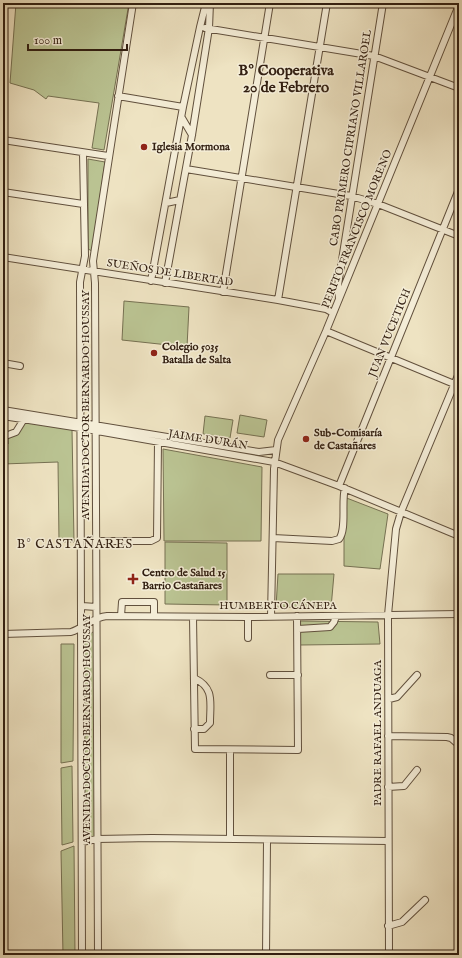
<svg xmlns="http://www.w3.org/2000/svg" width="462" height="958" viewBox="0 0 462 958" font-family="'IM FELL English',serif">
	<style>
		.green { fill: #bac392; stroke: #767152 }
		.lines { fill: none; stroke-linecap: round; stroke-linejoin: round }
		.minor-casing { stroke: #61503d; stroke-width: 8 }
		.minor { stroke: #f4edd7; stroke-width: 6 }
		.poi-dot { fill: #8f2418; stroke: #f4edd7; stroke-width: 1.5 }
		.labels { text-anchor: middle; dominant-baseline: central; stroke-width: 3; stroke-linejoin: round; paint-order: stroke }
		.street-label { font-size: 11px; fill: #321f11; stroke: #f4edd7 }
		.poi-label { font-size: 11px; font-weight: bold; fill: #321f11; stroke: #f4edd7; text-anchor: start }
		.quarter-label { font-size: 13px; letter-spacing: 1px; fill: #321f11; stroke: #f4edd7 }
		.district-label { font-size: 15px; font-weight: bold; fill: #321f11; stroke: #f4edd7 }
	</style>
	<rect width="100%" height="100%" fill="#eee3c2"/>
	<filter id="stains"><feTurbulence type="fractalNoise" baseFrequency=".005" numOctaves="4"/><feColorMatrix values="0 0 0 0 .2 0 0 0 0 .09 0 0 0 0 .02 0 0 0 .5 -.17"/></filter>
	<radialGradient id="worn" r=".72"><stop offset=".6" stop-color="#630" stop-opacity="0"/><stop offset="1" stop-color="#630" stop-opacity=".3"/></radialGradient>
	<path class="green" d="M16 3H129L104 150 92 148 99 103 48 96 46 99 34 90 10 83Z
		M88 159 105 162 92 251 88 249Z
		M124 301 189 307 187 347 122 340Z
		M240 415 267 420 264 437 237 433Z
		M205 416 233 420 230 438 203 434Z
		M24 419 72 429 74 542H59L58 462 3 464V434H7L8 444V435L16 432Z
		M163 449 262 467 261 541H164Z
		M344 497 388 514 380 569 344 566Z
		M165 542 227 543V605L165 604Z
		M278 574H334L331 608 276 607Z
		M300 621 378 622 380 644 300 645Z
		M96 630 97 839 82 841 81 640Z
		M61 644H74L73 761 61 763Z
		M72 766 73 842 62 845 61 768Z
		M74 846 75 955H63L61 851Z"/>
	<g class="lines">
		<defs>
			<path id="minor" d="M205 28 374 56 459 88
				M118 96 183 107
				M182 118 192 135
				M3 140 108 156
				M186 169 351 196 378 204 459 236
				M3 192 83 204
				M166 203 180 200
				M3 257 278 300 326 309 333 313
				M151 281 183 107 200 27 206 3
				M165 283 192 135 209 28 210 3
				M223 292 270 3
				M339 299 338 285 383 3
				M278 300 327 3
				M326 331 459 386
				M3 335V340
				M3 363 20 366
				M3 410 259 452 276 450
				M3 416 80 428 274 462 339 486 459 536
				M8 435 16 432 24 419
				M339 486 459 189
				M273 538 332 541 339 539C347 530 341 501 345 488
				M97 541H151L157 538 158 442
				M82 606 96 607
				M121 616 122 602H154V616
				M271 616 274 469 278 440 326 331 459 5
				M193 617 195 749 298 750 297 616
				M298 629 330 627 334 622 336 616
				M3 634 71 632C84 628 93 617 107 616L248 617 459 614
				M248 638V617
				M270 675H298
				M389 699 397 697 417 675
				M194 729H204L210 723C210 702 215 688 194 678
				M388 736 447 737 451 738 459 745
				M388 787 404 786 417 770
				M230 838V750
				M82 842 97 839 152 838 388 841
				M388 926 402 922 425 900
				M82 955 80 282 85 256 83 153
				M98 955 95 283 93 261 133 3
				M266 955 267 841
				M389 955 388 615 396 529 401 512 459 373"/>
		</defs>
		<use href="#minor" class="minor-casing"/>
		<use href="#minor" class="minor"/>
	</g>
	<g class="poi-dot">
		<circle cx="144" cy="147" r="4"/>
		<circle cx="154" cy="353" r="4"/>
		<circle cx="306" cy="439" r="4"/>
		<path d="M131 573h4v4h4v4h-4v4h-4v-4h-4v-4h4z"/>
	</g>
	<g class="labels">
		<g class="street-label">
			<text transform="translate(351 138) rotate(-81)">CABO PRIMERO CIPRIANO VILLAROEL</text>
			<text transform="translate(357 229) rotate(-68)">PERITO FRANCISCO MORENO</text>
			<text transform="translate(170 273) rotate(9)">SUEÑOS DE LIBERTAD</text>
			<text transform="translate(390 333) rotate(-68)">JUAN VUCETICH</text>
			<text transform="translate(86 405) rotate(-90)">AVENIDA DOCTOR BERNARDO HOUSSAY</text>
			<text transform="translate(208 440) rotate(9)">JAIME DURÁN</text>
			<text x="278" y="606">HUMBERTO CÁNEPA</text>
			<text transform="translate(87 729) rotate(-90)">AVENIDA DOCTOR BERNARDO HOUSSAY</text>
			<text transform="translate(378 733) rotate(-90)">PADRE RAFAEL ANDUAGA</text>
		</g>
		<g class="poi-label">
			<text x="152" y="147">Iglesia Mormona</text>
			<text x="162" y="347">Colegio 5035<tspan x="162" dy="13">Batalla de Salta</tspan></text>
			<text x="314" y="433">Sub-Comisaría<tspan x="314" dy="13">de Castañares</tspan></text>
			<text x="142" y="573">Centro de Salud 15<tspan x="142" dy="13">Barrio Castañares</tspan></text>
		</g>
		<g class="quarter-label">
			<text x="75" y="544">B° CASTAÑARES</text>
		</g>
		<g class="district-label">
			<text x="286" y="70">Bº Cooperativa<tspan x="286" dy="17">20 de Febrero</tspan></text>
		</g>
	</g>
	<rect width="462" height="958" fill="none" stroke="#eee3c2" stroke-width="16"/>
	<rect x="4" y="4" width="454" height="950" fill="none" stroke="#321f11" stroke-width="2"/>
	<rect x="8" y="8" width="446" height="942" fill="none" stroke="#321f11"/>
	<path d="M28 44v6h99v-6" fill="none" stroke="#321f11" stroke-width="2"/>
	<text x="34" y="44" font-size="12" fill="#321f11" stroke="#f4edd7" stroke-width="3" paint-order="stroke">100 m</text>
	<rect width="100%" height="100%" filter="url(#stains)"/>
	<rect width="100%" height="100%" fill="url(#worn)"/>
</svg>
